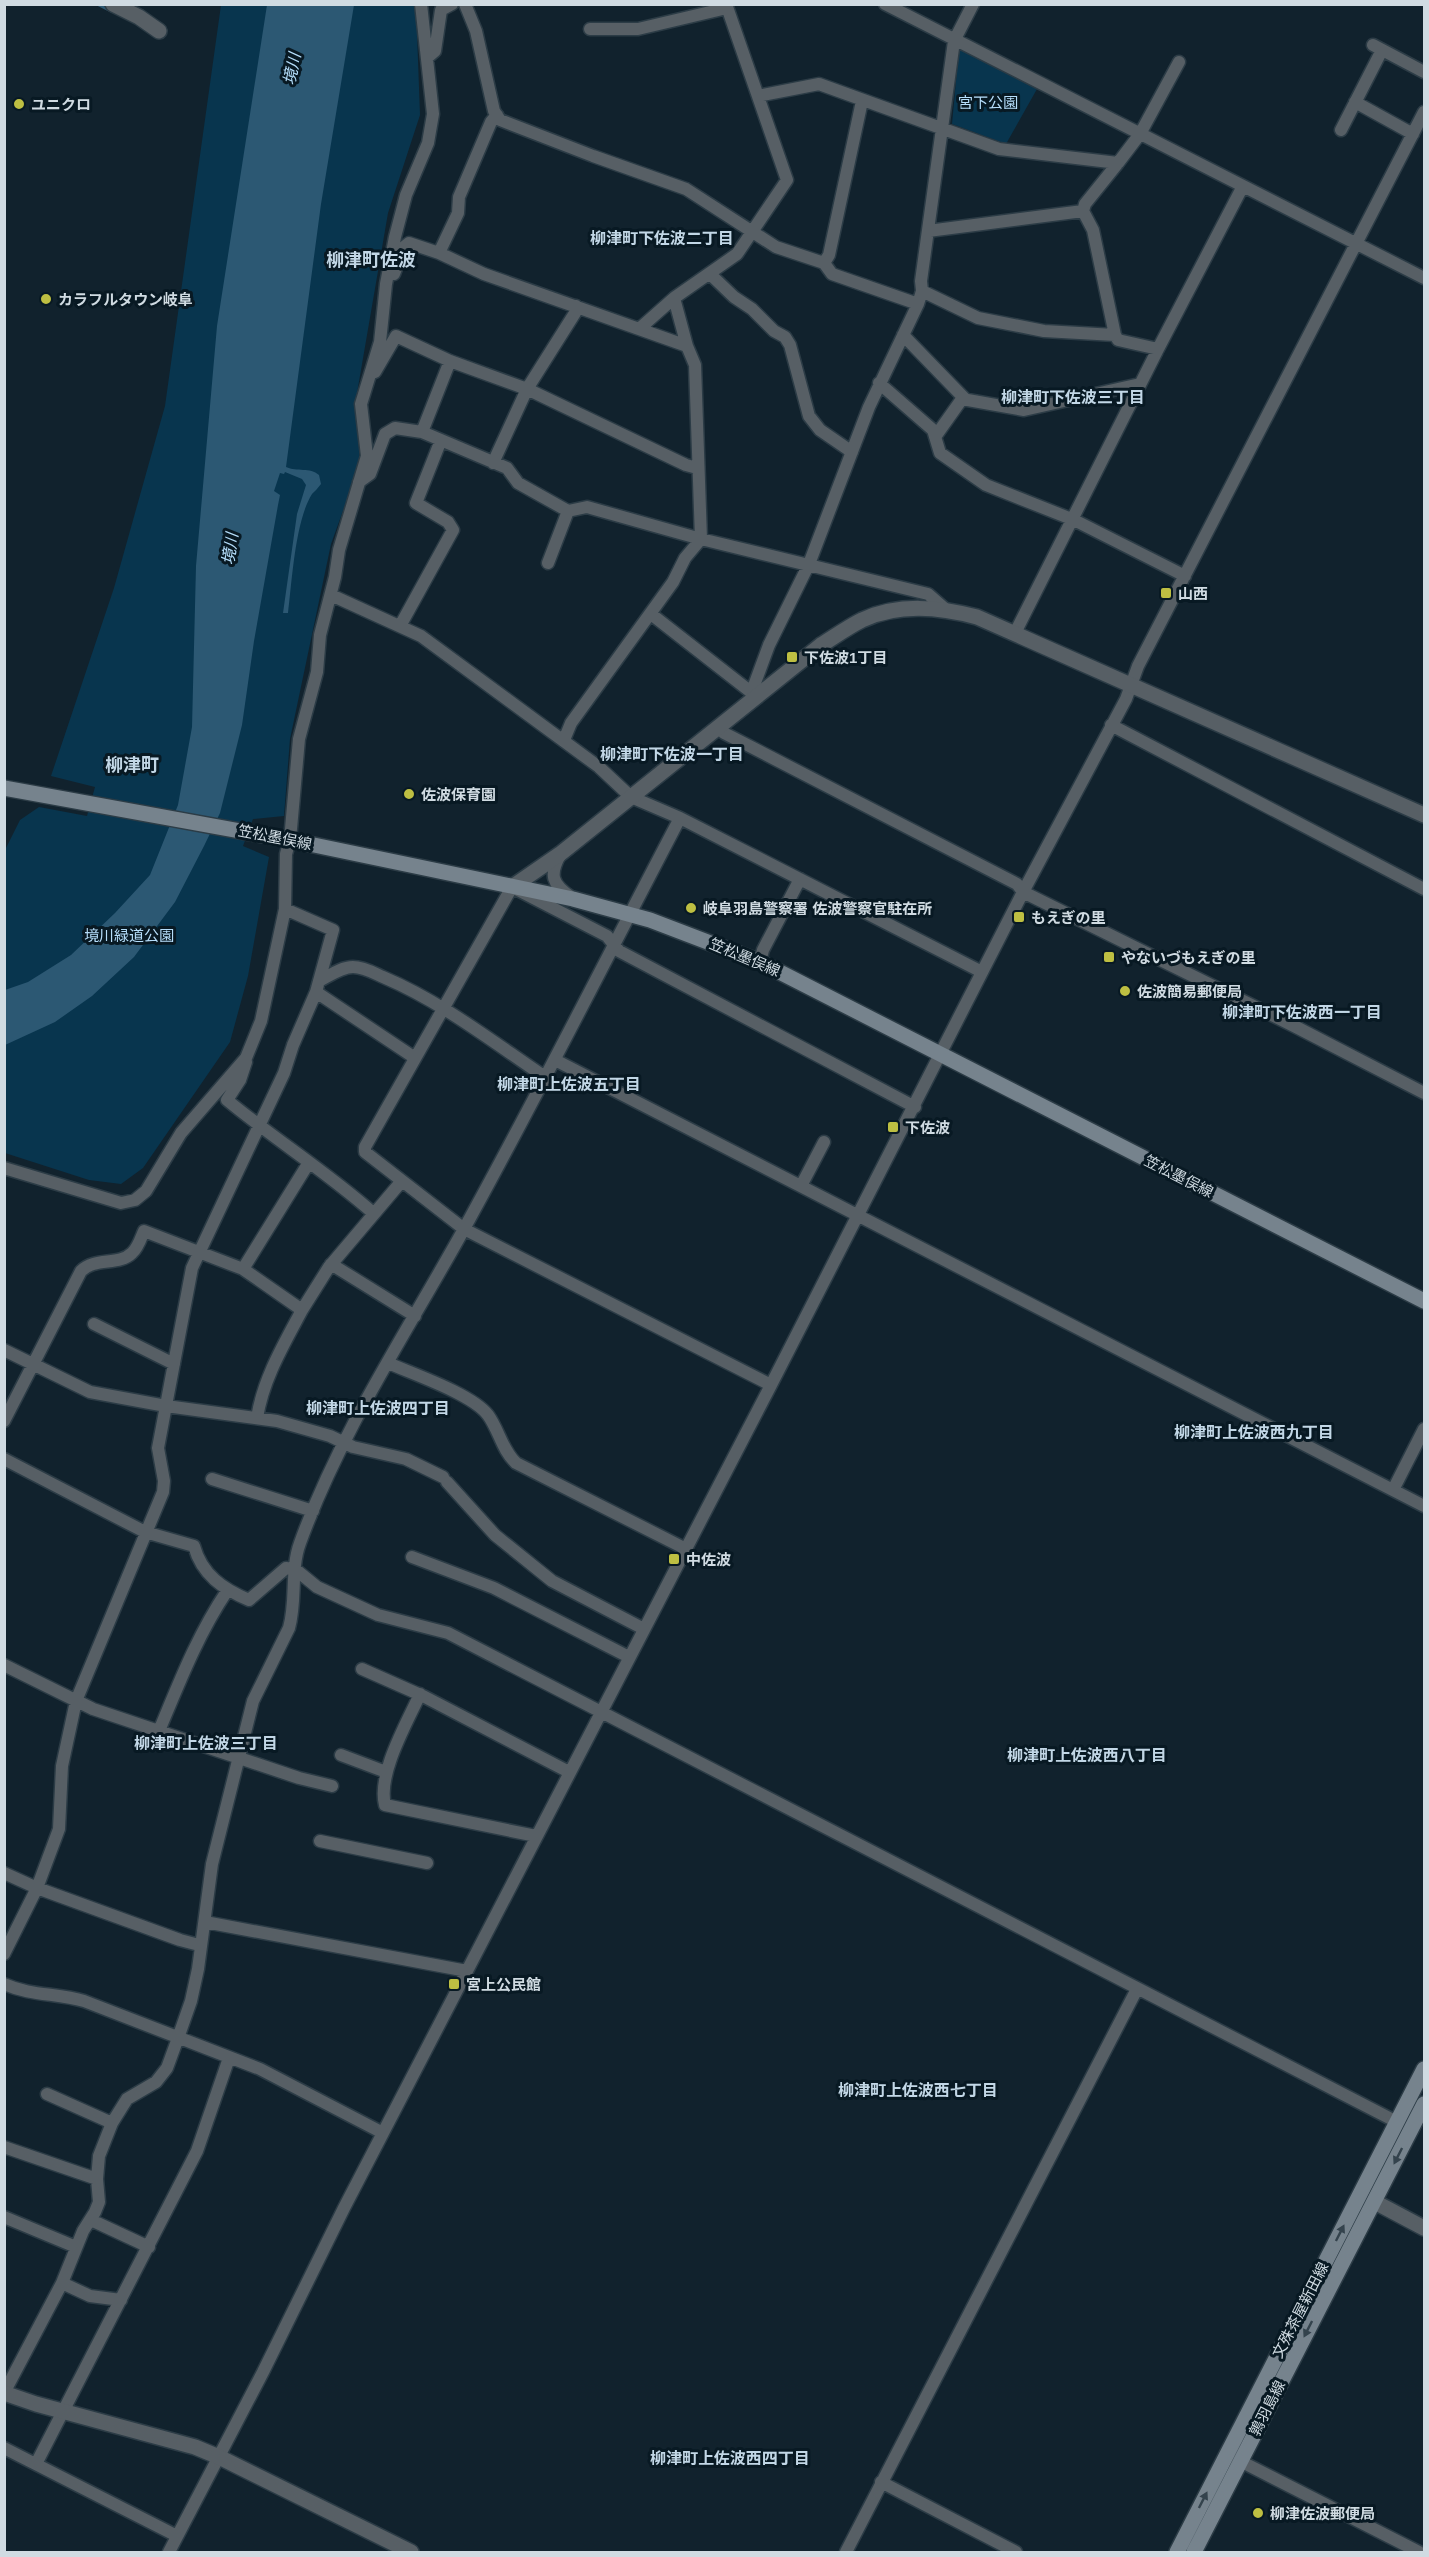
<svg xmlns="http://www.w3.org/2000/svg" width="1429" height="2557" viewBox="0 0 1429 2557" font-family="Helvetica,'Noto Sans JP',sans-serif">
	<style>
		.green { fill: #08354e }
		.water { fill: #2c5873 }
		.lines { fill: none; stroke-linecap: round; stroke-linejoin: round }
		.stream { stroke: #2c5873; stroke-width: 3 }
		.minor-casing { stroke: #2c3c46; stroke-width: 15 }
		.tertiary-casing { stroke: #2c3c46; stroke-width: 18 }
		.secondary-casing { stroke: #2c3c46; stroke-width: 18 }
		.minor { stroke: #575f65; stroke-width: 12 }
		.tertiary { stroke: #575f65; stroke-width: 15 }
		.secondary { stroke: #76838d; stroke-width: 15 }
		.oneway { fill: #34434d }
		.poi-dot { fill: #bebf42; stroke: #081923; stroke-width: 2 }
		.labels { text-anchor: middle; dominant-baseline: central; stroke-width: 6; stroke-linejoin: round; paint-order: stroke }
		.park-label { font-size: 15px; fill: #b6defb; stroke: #081923 }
		.poi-label { font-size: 15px; font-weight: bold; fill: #d0dbe2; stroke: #081923; text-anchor: start }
		.street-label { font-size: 15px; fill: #d0dbe2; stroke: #081923 }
		.water-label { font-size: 16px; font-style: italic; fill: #b7e0fd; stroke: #081923 }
		.neighbourhood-label { font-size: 16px; font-weight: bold; fill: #c2d7e6; stroke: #081923 }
		.quarter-label { font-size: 18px; font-weight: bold; fill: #c2d7e6; stroke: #081923 }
	</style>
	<rect width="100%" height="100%" fill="#11222d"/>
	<path class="green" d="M221 5H416L420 115 388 213 356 399 360 464 331 544 290 739 284 816 253 819 243 846 269 857 248 976 230 1042 143 1168 121 1184 89 1180 5 1153 4 852 20 820 39 807 87 816 95 787 51 776 114 588 165 406Z
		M959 49 1037 89 1006 144 952 124Z"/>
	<path class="water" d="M267 5H354L321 204 286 467C297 472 310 467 319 475L321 484C318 488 315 491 312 494 295 521 292 582 288 613H283L297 514 306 485 302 479 285 472 284 474 280 473 274 491 280 495 278 505 254 641 242 725 220 813 204 846 175 902 134 957 92 996 55 1022 5 1045V990L28 982 71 955 115 913 150 875 178 805 192 727 196 566 217 326Z"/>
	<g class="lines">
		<path class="stream" d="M97 4 111 11"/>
		<defs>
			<path id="minor" d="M465 4 476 31 494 111 500 120 593 156 686 189 776 247 824 263 832 274 918 304
				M885 4 1424 278
				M590 29H638L727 8
				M1373 45 1424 72
				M428 57 435 51 441 10 452 4
				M758 96 819 84 999 149 1118 163 1140 134 1179 62
				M1355 102 1413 134
				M1341 130 1382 50
				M1118 163 1085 204 1083 211 1093 230 1115 335 1118 340 1158 349
				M928 231 1083 211
				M439 253 458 213 459 197 491 122 497 115
				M824 263 829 255 862 101
				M394 274 404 247 409 243 439 253 484 274 687 346
				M710 274 734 297 752 309 774 331 785 337 790 345 809 416 820 430 852 452
				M922 291 978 318 1044 331 1115 335
				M674 298 737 254 787 180 726 4
				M903 335 966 400
				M375 372 396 336 450 361 527 389 686 465 697 468
				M879 383 933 430 940 453 986 485 1074 520 1185 576
				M422 432 450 361
				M935 437 962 399 1024 410 1140 384
				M493 463 527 389 575 313 576 306
				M359 482 370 474 385 434 395 428 422 432 507 468 518 483 568 511 587 507 701 539 928 594 944 608
				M548 563 568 511
				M331 595 421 636 599 767 631 797 680 818 982 972
				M651 614 756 696
				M400 626 453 530 448 522 416 503 441 440
				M1015 633 1158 349 1243 186
				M752 691 769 645 809 564 869 407 918 304 922 291 921 281 954 41 973 4
				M1111 725 1424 889
				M718 727 724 733 1017 884 1023 892 1296 1027 1424 1093
				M564 740 571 723 673 582 685 558 701 539 695 365 687 346 674 298 639 329
				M560 855C549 875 552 884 571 897
				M760 962 763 950 800 879
				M319 981C329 976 341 967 353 967 364 967 374 973 383 977 442 1002 493 1042 545 1077
				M316 992 415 1058
				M555 1060 1424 1506
				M246 1062 240 1080 227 1100C274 1139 327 1172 373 1213
				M4 1168 121 1203 135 1200 146 1191 181 1133 246 1058 261 1021 285 909 286 854 290 840 299 739 317 672 320 635 335 577 339 550 367 456 361 404 380 342 386 284 395 237 406 195 428 143 433 114 421 4
				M801 1186 824 1142
				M331 1264 415 1316
				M243 1269 308 1164
				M302 1310 329 1267 401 1182
				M94 1324 174 1364
				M4 1350 90 1392 166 1406 277 1421 330 1436 353 1447 406 1459 443 1477
				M388 1363C413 1374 472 1394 488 1415 499 1430 502 1450 516 1463L686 1549
				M771 1385 464 1229 365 1152V1147L512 887 607 936 619 951 915 1107
				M4 1421 81 1271C95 1257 119 1266 132 1253 138 1248 141 1238 144 1231L243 1269 302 1310C284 1344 263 1379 257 1418
				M4 1459 145 1532 194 1546C202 1575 223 1589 249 1600L286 1568 295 1569 317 1587 378 1615 448 1633 1397 2122
				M212 1479 313 1511
				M447 1482 495 1535 552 1581 644 1629
				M1393 1490 1424 1429
				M412 1557 494 1588 629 1657
				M4 1665 93 1709 299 1778 332 1786
				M362 1669 423 1696 569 1772
				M420 1694C407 1723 377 1774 385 1805L536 1836
				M159 1731C179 1683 198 1634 227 1591
				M341 1755 386 1772
				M320 1841 427 1863
				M4 1873 37 1888 180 1940 199 1945
				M205 1922 467 1971
				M4 1954 37 1888 59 1829 62 1766 76 1701 163 1492 164 1481 158 1448 192 1268 284 1073 293 1045 316 992 333 930 285 909
				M4 1984C31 1996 57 1993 84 2001L260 2069 383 2133
				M47 2094 112 2123
				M4 2147 97 2179
				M4 2217 76 2247
				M91 2220 149 2247
				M62 2283 90 2296 121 2300
				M4 2393 62 2283 83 2231 95 2212 99 2202 97 2179 99 2156 112 2123 127 2099 156 2082 167 2068 178 2038 191 2001 198 1969 212 1864 253 1701 289 1628C297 1600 290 1570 300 1543 340 1432 407 1332 464 1229 539 1093 608 955 680 818
				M4 2448 177 2536
				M1240 2461 1419 2552
				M36 2464 197 2151 229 2058
				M881 2482 1016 2552
				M169 2552 263 2372 344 2208 771 1385 1023 892 1126 699 1138 666 1424 112
				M846 2552 1137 1989"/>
			<path id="tertiary" d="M113 4 139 17 159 31
				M512 887 560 854 821 645C834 637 848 627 862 620 899 603 939 607 977 617L1424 815
				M1375 2202 1424 2228
				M4 2393 36 2404 195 2447 219 2457 411 2552"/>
			<path id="secondary" d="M4 788 290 840 573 899 650 920 760 962 1424 1301
				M1177 2552 1424 2069
				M1194 2552 1424 2104"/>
		</defs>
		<use href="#minor" class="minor-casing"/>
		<use href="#tertiary" class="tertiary-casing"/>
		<use href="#secondary" class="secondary-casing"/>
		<use href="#minor" class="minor"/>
		<use href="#tertiary" class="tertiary"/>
		<use href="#secondary" class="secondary"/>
	</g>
	<defs><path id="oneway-solid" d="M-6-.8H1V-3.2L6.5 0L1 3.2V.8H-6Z" transform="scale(1.5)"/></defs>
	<g class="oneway">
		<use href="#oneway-solid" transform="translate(1398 2156) rotate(117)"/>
		<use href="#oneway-solid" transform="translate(1340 2233) rotate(-63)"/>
		<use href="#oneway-solid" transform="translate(1308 2329) rotate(117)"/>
		<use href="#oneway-solid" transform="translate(1203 2500) rotate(-63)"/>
	</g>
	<g class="poi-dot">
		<circle cx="19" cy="104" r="6"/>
		<circle cx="46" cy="299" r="6"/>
		<rect x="1160" y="587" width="12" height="12" rx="3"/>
		<rect x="786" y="651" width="12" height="12" rx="3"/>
		<circle cx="409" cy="794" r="6"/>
		<circle cx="691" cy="908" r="6"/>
		<rect x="1013" y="911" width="12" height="12" rx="3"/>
		<rect x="1103" y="951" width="12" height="12" rx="3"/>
		<circle cx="1125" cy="991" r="6"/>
		<rect x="887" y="1121" width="12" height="12" rx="3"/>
		<rect x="668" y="1553" width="12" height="12" rx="3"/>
		<rect x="448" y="1978" width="12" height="12" rx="3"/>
		<circle cx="1258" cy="2513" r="6"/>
	</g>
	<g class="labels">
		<g class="park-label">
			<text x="988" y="102">宮下公園</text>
			<text x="129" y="935">境川緑道公園</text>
		</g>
		<g class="poi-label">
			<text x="31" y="104">ユニクロ</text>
			<text x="58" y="299">カラフルタウン岐阜</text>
			<text x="1178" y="593">山西</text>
			<text x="804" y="657">下佐波1丁目</text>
			<text x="421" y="794">佐波保育園</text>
			<text x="703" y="908">岐阜羽島警察署 佐波警察官駐在所</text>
			<text x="1031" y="917">もえぎの里</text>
			<text x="1121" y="957">やないづもえぎの里</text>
			<text x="1137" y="991">佐波簡易郵便局</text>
			<text x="905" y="1127">下佐波</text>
			<text x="686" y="1559">中佐波</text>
			<text x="466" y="1984">宮上公民館</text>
			<text x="1270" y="2513">柳津佐波郵便局</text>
		</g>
		<g class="street-label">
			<text transform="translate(275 837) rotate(11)">笠松墨俣線</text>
			<text transform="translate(745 957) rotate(23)">笠松墨俣線</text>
			<text transform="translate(1179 1176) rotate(27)">笠松墨俣線</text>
			<text transform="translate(1300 2310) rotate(-63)">文殊茶屋新田線</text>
			<text transform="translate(1267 2408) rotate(-63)">鶉羽島線</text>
		</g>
		<g class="water-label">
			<text transform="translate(292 69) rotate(-79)">境川</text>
			<text transform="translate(230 549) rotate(-82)">境川</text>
		</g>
		<g class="neighbourhood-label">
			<text x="662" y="238">柳津町下佐波二丁目</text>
			<text x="1073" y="397">柳津町下佐波三丁目</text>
			<text x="672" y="754">柳津町下佐波一丁目</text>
			<text x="1302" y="1012">柳津町下佐波西一丁目</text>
			<text x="569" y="1084">柳津町上佐波五丁目</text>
			<text x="378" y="1408">柳津町上佐波四丁目</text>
			<text x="1254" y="1432">柳津町上佐波西九丁目</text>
			<text x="206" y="1743">柳津町上佐波三丁目</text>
			<text x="1087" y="1755">柳津町上佐波西八丁目</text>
			<text x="918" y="2090">柳津町上佐波西七丁目</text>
			<text x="730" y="2458">柳津町上佐波西四丁目</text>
		</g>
		<g class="quarter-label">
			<text x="371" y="260">柳津町佐波</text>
			<text x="132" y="765">柳津町</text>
		</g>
	</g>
	<rect width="1429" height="2557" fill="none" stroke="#d0dbe2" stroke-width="12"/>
</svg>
